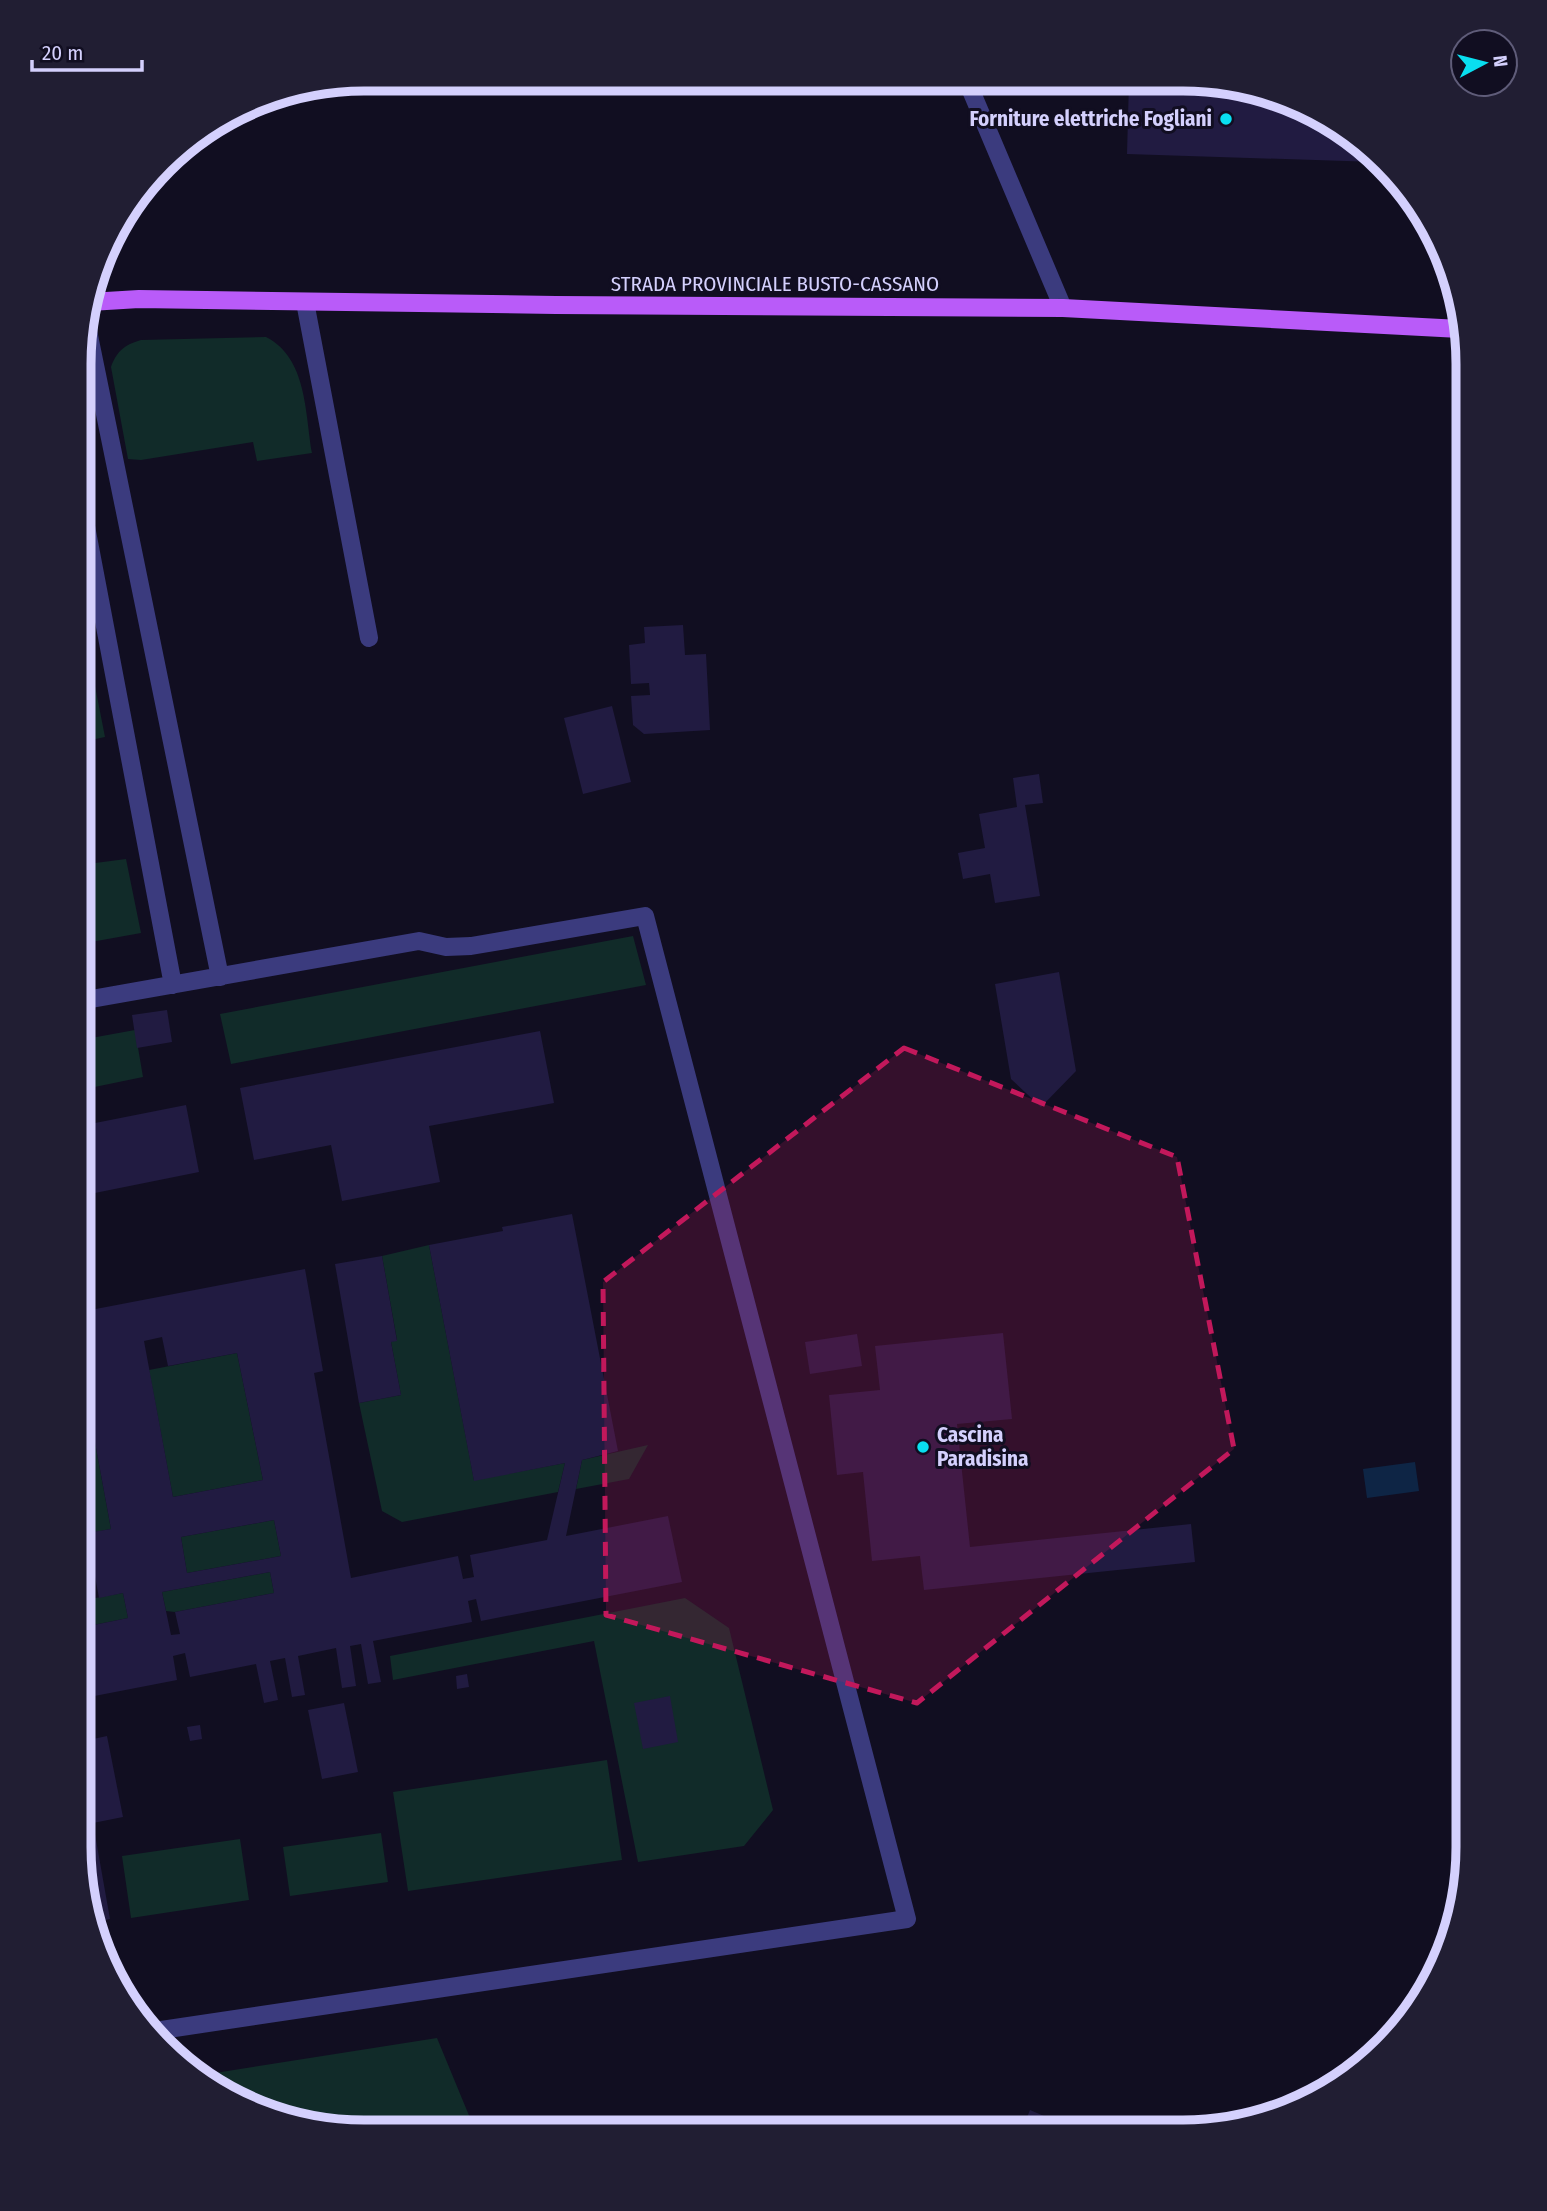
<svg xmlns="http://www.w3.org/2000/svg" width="1547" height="2211" viewBox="0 0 1547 2211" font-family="'Fira Sans Condensed',sans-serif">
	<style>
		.green { fill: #112b29 }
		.water { fill: #0e2545 }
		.building { fill: #211b41; fill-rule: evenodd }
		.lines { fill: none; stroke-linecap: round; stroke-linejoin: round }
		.minor { stroke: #3b3b7e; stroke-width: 18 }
		.major { stroke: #b95bf9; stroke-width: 18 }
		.marked { fill: #c2185b; fill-opacity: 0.2; stroke: #c2185b; stroke-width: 5; stroke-dasharray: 14 9; stroke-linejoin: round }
		.poi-dot { fill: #09dff0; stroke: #110e21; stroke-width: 2.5 }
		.labels { text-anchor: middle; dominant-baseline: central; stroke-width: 6; stroke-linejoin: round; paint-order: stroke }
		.poi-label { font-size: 21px; font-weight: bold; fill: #d4d0fd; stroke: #110e21; text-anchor: end }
		.street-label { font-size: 21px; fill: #d4d0fd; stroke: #110e21 }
		.rim { fill: none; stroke: #d4d0fd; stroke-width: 9 }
	</style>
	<rect width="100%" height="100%" fill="#110e21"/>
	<path class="green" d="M266 337C307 358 305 412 312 453L257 461 253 442 141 460 128 459 111 367C117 351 124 345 141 340Z
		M87 645 105 737 81 742V647Z
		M126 859 141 933 80 944V865Z
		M633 936 646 985 231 1064 220 1014Z
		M135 1030 143 1077 80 1090V1040Z
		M429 1245 474 1480 565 1463 558 1492 402 1522 382 1511 359 1403 401 1395 391 1342 397 1340 382 1256Z
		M237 1353 263 1480 173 1497 149 1370Z
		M80 1361 111 1529 79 1535V1518L91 1515 79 1452Z
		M648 1445 629 1479 576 1489 582 1460Z
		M274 1520 281 1556 187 1573 181 1537Z
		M270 1572 274 1593 175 1612 166 1611 162 1592Z
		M123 1593 128 1618 79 1628V1601Z
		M685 1598 729 1628 773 1810 744 1846 638 1862 594 1641 393 1680 390 1656Z
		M607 1760 622 1860 408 1891 393 1792Z
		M381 1833 388 1882 290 1896 283 1847Z
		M240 1839 249 1900 131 1918 122 1856Z
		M437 2038 475 2130H327L205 2084 196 2076Z"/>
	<path class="water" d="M1415 1462 1419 1491 1367 1498 1363 1469Z"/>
	<path class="building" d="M1129 81H1221L1292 100 1356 137 1376 162 1127 154Z
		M683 625 685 655 706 654 710 730 644 734 633 725 631 696 650 695 649 683 631 684 629 645 645 643 644 627Z
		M612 706 631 782 583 794 564 718Z
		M1039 774 1043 803 1025 805 1040 896 995 903 990 874 963 879 958 853 985 848 979 814 1017 807 1013 778Z
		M1059 972 1076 1071 1041 1107 1011 1079 995 984Z
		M167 1010 172 1042 137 1048 132 1015Z
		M540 1031 554 1103 429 1126 440 1182 342 1201 331 1145 254 1160 240 1088Z
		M186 1105 199 1172 80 1196V1126Z
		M572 1214 618 1451 582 1460 566 1536 668 1516 682 1582 481 1621 476 1599 468 1601 472 1622 373 1641 381 1682 368 1684 361 1644 350 1646 356 1686 342 1688 336 1648 298 1656 305 1695 292 1697 285 1658 270 1661 278 1700 264 1703 256 1664 190 1677 185 1653 173 1656 177 1680 79 1699V1628L128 1618 123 1593 99 1598 87 1533 111 1529 80 1361V1312L305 1269 323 1371 314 1373 351 1578 458 1556 463 1579 474 1577 470 1555 547 1540 565 1463 474 1481 429 1245 503 1231 502 1227ZM162 1337 168 1366 237 1353 263 1480 173 1497 144 1341ZM274 1520 281 1556 187 1573 181 1537ZM270 1572 274 1593 175 1612 180 1634 171 1635 162 1592Z
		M382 1256 397 1341 391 1342 401 1395 359 1403 335 1264Z
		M1003 1333 1012 1419 957 1424 970 1547 1191 1524 1195 1562 924 1590 920 1556 872 1561 863 1472 837 1475 829 1395 880 1390 875 1346Z
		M857 1334 862 1366 810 1374 805 1342Z
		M1468 1431V1468H1466L1462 1432Z
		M467 1674 469 1687 457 1689 456 1676Z
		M670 1696 678 1742 643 1749 634 1703Z
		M344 1703 358 1772 322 1779 308 1710Z
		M200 1725 202 1739 190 1741 187 1727Z
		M107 1736 123 1817 93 1823 110 1919 96 1922 79 1847V1742Z
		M1030 2110 1044 2116 1037 2132H1021Z"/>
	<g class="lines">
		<path class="minor" d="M967 81 1063 308
			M305 302 369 638
			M85 316 220 977
			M81 500 173 985
			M80 1001 419 941 446 947 471 946 645 916 907 1919 148 2032"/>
		<path class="major" d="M90 302 139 299 556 305 1063 308 1460 329"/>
	</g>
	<path class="marked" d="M904 1048 1177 1157 1234 1449 917 1703 606 1615 603 1282Z"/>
	<g class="poi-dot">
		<circle cx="1226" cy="119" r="7"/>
		<circle cx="923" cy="1447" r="7"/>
	</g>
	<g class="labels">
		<g class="poi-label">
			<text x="1212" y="119">Forniture elettriche Fogliani</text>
			<text x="937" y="1435" text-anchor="start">Cascina<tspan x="937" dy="24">Paradisina</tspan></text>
		</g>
		<g class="street-label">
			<text x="775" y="284">STRADA PROVINCIALE BUSTO-CASSANO</text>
		</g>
	</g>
	<path d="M0 0H1547V2211H0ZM364 91H1183A273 273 0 0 1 1456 364V1847A273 273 0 0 1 1183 2120H364A273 273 0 0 1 91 1847V364A273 273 0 0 1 364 91Z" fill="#211e33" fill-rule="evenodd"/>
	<path class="rim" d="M364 91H1183A273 273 0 0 1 1456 364V1847A273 273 0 0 1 1183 2120H364A273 273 0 0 1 91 1847V364A273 273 0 0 1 364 91Z"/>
	<g transform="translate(1484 63) rotate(83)"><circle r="33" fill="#110e21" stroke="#5f5c79" stroke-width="2"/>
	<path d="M0-5L12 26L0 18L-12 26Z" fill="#09dff0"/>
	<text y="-10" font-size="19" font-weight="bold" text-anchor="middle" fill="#d4d0fd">N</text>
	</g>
	<path d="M32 60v10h110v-10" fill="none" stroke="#d4d0fd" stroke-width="3.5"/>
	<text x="42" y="60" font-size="21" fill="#d4d0fd" stroke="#110e21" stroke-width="5" paint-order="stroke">20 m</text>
</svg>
